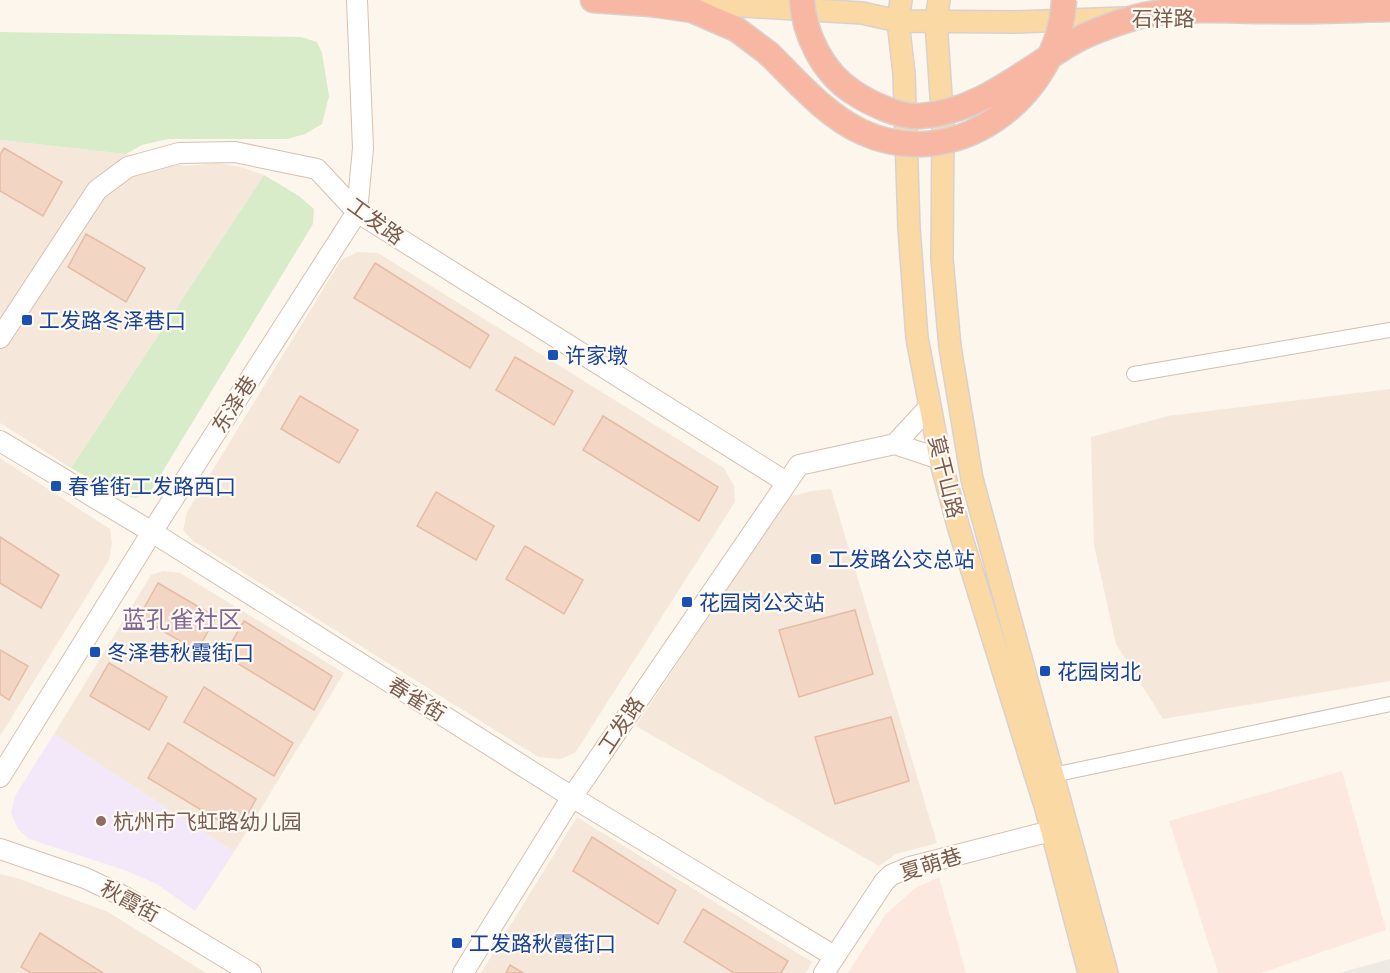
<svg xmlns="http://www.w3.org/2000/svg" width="1390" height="973" viewBox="0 0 1390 973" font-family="'PT Sans Narrow','Noto Sans SC',sans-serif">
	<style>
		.residential { fill: #f5e8da }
		.commercial { fill: #fde8e0 }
		.industrial { fill: #efe9e4 }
		.education { fill: #f3e8fa }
		.green { fill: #d8ecc9 }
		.building { fill: #f3d5c3; stroke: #e6bba3; stroke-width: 1.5 }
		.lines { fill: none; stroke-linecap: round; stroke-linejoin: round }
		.street-casing { stroke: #d1beb0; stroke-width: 16 }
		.secondary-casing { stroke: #d6c0b0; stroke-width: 22 }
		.primary-casing { stroke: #dad1cd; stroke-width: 24 }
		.highway-casing { stroke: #dad1cd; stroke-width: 27 }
		.street { stroke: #fff; stroke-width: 14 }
		.secondary { stroke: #fff; stroke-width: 20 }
		.primary { stroke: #fbd9a5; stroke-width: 21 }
		.highway { stroke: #f7b7a3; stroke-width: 24 }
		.highway-bridge-casing { stroke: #dad1cd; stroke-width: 27; stroke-linecap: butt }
		.highway-bridge { stroke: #f7b7a3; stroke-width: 24 }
		.transit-dot { fill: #1a4fb4; stroke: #fffaf3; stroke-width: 2 }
		.education-dot { fill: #8d6e63; stroke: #fffaf3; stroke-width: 2 }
		.labels { text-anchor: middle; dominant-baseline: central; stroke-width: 4.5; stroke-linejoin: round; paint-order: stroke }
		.street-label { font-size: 21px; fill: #7a5c4d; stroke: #fffaf3 }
		.transit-label { font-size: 21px; fill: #164399; stroke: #fffaf3; text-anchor: start }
		.education-label { font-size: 21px; fill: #785e54; stroke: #fffaf3; text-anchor: start }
		.quarter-label { font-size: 24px; fill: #846695; stroke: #fffaf3 }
	</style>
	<rect width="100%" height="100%" fill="#fdf6ec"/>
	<path class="residential" d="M0 140 126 154 186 166 218 163 241 167 264 175 71 468 0 423Z
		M358 252 378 253 724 468 734 486 735 502 575 753 560 759 538 757 193 541 183 530 187 512 341 260Z
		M1390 389V681L1163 719 1116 644 1094 545 1091 437 1168 416Z
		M0 458 110 529 112 543 109 560 0 736Z
		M831 489 937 843 896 854 879 866 636 726 779 509 792 496 812 491Z
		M163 571 180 573 344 673 234 852 54 734 151 575Z
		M577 817 812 962 806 973H481Z
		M0 874 17 878 108 912 206 973H0Z"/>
	<path class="commercial" d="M1342 771 1386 930 1261 973H1218L1169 821Z
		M939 877 966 973H848L885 915 915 888Z"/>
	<path class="industrial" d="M1390 959V973H1339Z"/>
	<path class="education" d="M54 734 234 852 195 911 157 884 127 871 29 839 18 829 11 813 15 796Z"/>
	<path class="green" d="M0 32 301 37 317 42 322 53 329 96 322 124 305 134 287 139H168L142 145 126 154 0 140Z
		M264 175 299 196 314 209 313 224 152 489 136 498 119 495 71 468Z"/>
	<path class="building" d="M4 148 62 182 43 216 0 191V155Z
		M86 234 145 268 126 302 68 267Z
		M375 263 489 335 470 368 354 298Z
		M515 357 573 391 554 425 496 390Z
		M300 396 358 430 339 463 281 429Z
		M603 416 718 487 699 521 583 450Z
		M436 492 494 526 476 560 417 526Z
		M0 537 59 575 41 608 0 583Z
		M525 546 583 580 564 614 506 579Z
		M158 583 216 617 197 651 139 617Z
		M855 610 873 674 799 697 779 630Z
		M244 621 332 676 314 710 224 655Z
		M0 650 28 666 9 700 0 694Z
		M109 663 167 697 149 730 90 696Z
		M204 687 293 743 274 776 184 722Z
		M891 717 909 781 835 804 815 737Z
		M168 743 256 799 238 832 148 778Z
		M592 837 676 890 658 924 573 871Z
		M703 909 788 961 781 973H734L684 942Z
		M40 933 103 973H31L21 967Z
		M510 965 523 973H506Z"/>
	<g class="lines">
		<defs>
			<path id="street" d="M1134 374 1390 330
				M1053 775 1390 704"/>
			<path id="secondary" d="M0 338 97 190 128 167 179 153 235 152 317 169 357 212 786 482
				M0 441 152 532 572 797 834 956
				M895 444 930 406
				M0 777 152 532 357 212 363 148 357 0
				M0 849 85 878 125 897 251 973
				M463 973 572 797 799 465 895 444 940 459
				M824 973 884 882 891 875 910 867 1051 831"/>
			<path id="primary" d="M901 0 898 21 904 74 909 228 917 338 930 406 940 459 959 529 1046 809 1089 973
				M939 0 936 21 943 126 942 259 950 347 972 479 1107 973
				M678 2 862 13 898 21 1013 22 1123 18"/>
			<path id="highway" d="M593 0 650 4 692 10 736 29 768 53"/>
		</defs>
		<use href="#street" class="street-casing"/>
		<use href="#secondary" class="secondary-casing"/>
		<use href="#primary" class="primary-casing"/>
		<use href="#highway" class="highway-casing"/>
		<use href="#street" class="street"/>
		<use href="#secondary" class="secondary"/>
		<use href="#primary" class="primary"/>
		<use href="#highway" class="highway"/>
		<defs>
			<path id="highway-bridge" d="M802 0C804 34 823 73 853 92 869 103 901 118 920 116 978 113 1025 70 1073 42 1090 32 1127 19 1145 15 1186 7 1227 11 1268 11 1308 12 1349 10 1390 9
				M768 53C797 81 825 115 862 132 955 175 1059 98 1064 0"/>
		</defs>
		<use href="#highway-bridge" class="highway-bridge-casing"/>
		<use href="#highway-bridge" class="highway-bridge"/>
	</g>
	<g class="transit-dot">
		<rect x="21" y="314" width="12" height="12" rx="3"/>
		<rect x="547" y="349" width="12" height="12" rx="3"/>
		<rect x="50" y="480" width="12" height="12" rx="3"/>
		<rect x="810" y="553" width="12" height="12" rx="3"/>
		<rect x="681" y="596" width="12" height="12" rx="3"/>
		<rect x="89" y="646" width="12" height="12" rx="3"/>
		<rect x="1039" y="665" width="12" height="12" rx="3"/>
		<rect x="451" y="937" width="12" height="12" rx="3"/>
	</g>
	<circle class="education-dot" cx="101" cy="821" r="6"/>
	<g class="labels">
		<g class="street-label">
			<text x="1163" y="18">石祥路</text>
			<text transform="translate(376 221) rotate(36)">工发路</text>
			<text transform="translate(234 404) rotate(-57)">东泽巷</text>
			<text transform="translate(946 477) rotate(76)">莫干山路</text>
			<text transform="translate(417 699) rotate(32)">春雀街</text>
			<text transform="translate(621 725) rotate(-56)">工发路</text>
			<text transform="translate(931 864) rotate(-17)">夏萌巷</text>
			<text transform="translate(130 901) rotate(28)">秋霞街</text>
		</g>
		<g class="transit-label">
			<text x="39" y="320">工发路冬泽巷口</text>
			<text x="565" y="355">许家墩</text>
			<text x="68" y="486">春雀街工发路西口</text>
			<text x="828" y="559">工发路公交总站</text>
			<text x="699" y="602">花园岗公交站</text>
			<text x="107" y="652">冬泽巷秋霞街口</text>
			<text x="1057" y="671">花园岗北</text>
			<text x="469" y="943">工发路秋霞街口</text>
		</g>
		<g class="education-label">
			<text x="113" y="821">杭州市飞虹路幼儿园</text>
		</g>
		<g class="quarter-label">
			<text x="182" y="619">蓝孔雀社区</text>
		</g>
	</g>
</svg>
